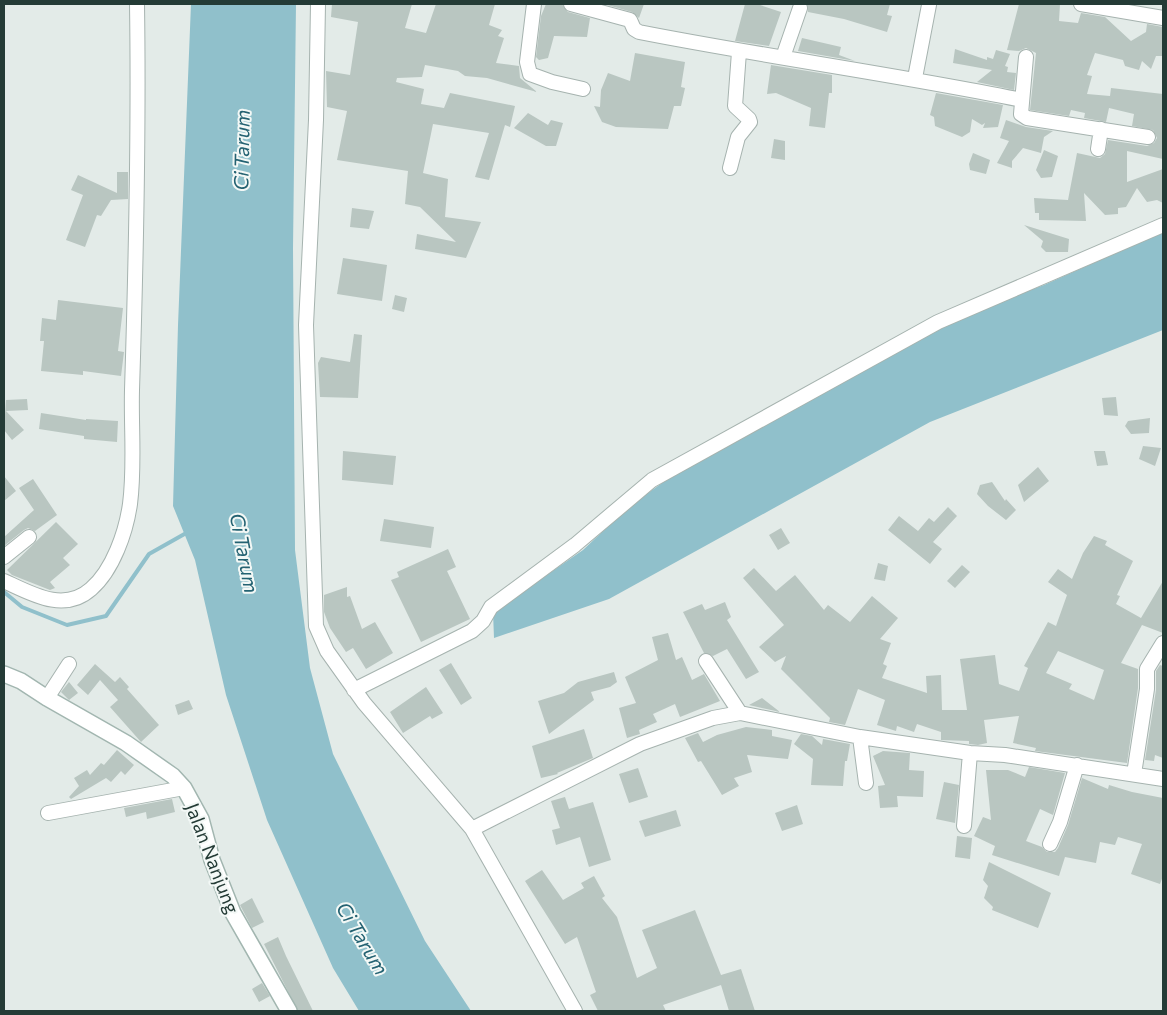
<svg xmlns="http://www.w3.org/2000/svg" width="1167" height="1015" viewBox="0 0 1167 1015" font-family="Commissioner,sans-serif">
	<style>
		.water { fill: #90c0cb }
		.lines { fill: none; stroke-linecap: round; stroke-linejoin: round }
		.stream { stroke: #90c0cb; stroke-width: 4 }
		.building { fill: #b9c6c1; fill-rule: evenodd }
		.street-casing { stroke: #a6b3af; stroke-width: 16 }
		.secondary-casing { stroke: #a2b6b0; stroke-width: 18 }
		.street { stroke: #fff; stroke-width: 14 }
		.secondary { stroke: #fff; stroke-width: 15 }
		.labels { text-anchor: middle; dominant-baseline: central; stroke-width: 4; stroke-linejoin: round; paint-order: stroke }
		.street-label { font-size: 19px; fill: #243b36; stroke: #f3f8f6 }
		.water-label { font-size: 20px; font-style: italic; fill: #246272; stroke: #f3f8f6 }
	</style>
	<rect width="100%" height="100%" fill="#e3ebe8"/>
	<path class="water" d="M191 4H296L293 248 295 550 310 668 333 754 425 941 471 1011H359L333 968 267 820 226 695 195 560 173 506 178 325Z
		M1163 232V330L930 422 609 599 494 638 493 612 583 550 630 506 676 473 975 310 1044 285Z"/>
	<g class="lines">
		<path class="stream" d="M4 592 22 607 67 625 106 616 149 554 188 532"/>
	</g>
	<path class="building" d="M332 4H412L405 28 426 33 436 4H495L489 25 502 30 498 36 504 38 496 63 519 66 520 78 537 92 487 78 465 76 458 71 425 65 422 77 397 78 396 82 424 89 421 104 444 108 450 93 515 106 510 127 505 125 489 180 475 177 489 133 433 124 423 173 448 179 445 217 481 222 466 258 415 249 417 234 456 242 420 207 405 204 408 171 337 160 347 111 327 107 326 71 350 75 358 22 331 17Z
		M546 4H562L568 12 590 18 587 37 554 36 548 58 539 60 536 57 541 16Z
		M604 4H644L639 18 632 12Z
		M745 4H757L781 12 769 46 735 41Z
		M807 4H890L887 15 892 16 887 32 844 19 808 12Z
		M1019 4H1060L1059 21 1078 23 1081 13 1105 17 1131 41 1146 32 1147 24 1163 27V56H1156L1151 69 1142 61 1139 70 1125 66 1123 60 1095 53 1087 75 1092 76 1087 94 1110 96 1111 88 1163 94V159L1127 151V182L1163 169V203L1157 200 1147 202 1137 188 1126 207 1118 208V214L1105 215 1084 193 1086 221 1039 220V213H1035L1034 198 1068 200 1077 153 1100 158 1105 154 1108 140 1147 146 1154 143 1157 138 1153 130 1132 126 1134 114 1109 108 1106 122 1084 118 1085 113 1071 110 1069 116 1030 110 1036 53 1026 48 1019 51 1007 50Z
		M802 38 841 47 839 55 855 61 798 51Z
		M955 49 987 60V57L993 59 996 50 1010 54 1005 66 1008 67 1007 72 1016 73 1014 90 977 82 992 70 953 63Z
		M635 53 685 62 681 87 685 88 681 106H674L668 129 616 127 602 122 594 106 600 107 601 90 608 73 630 81Z
		M771 65 832 75V93H829L825 128 809 126 811 108 776 93 767 94Z
		M936 93 1003 105 998 127 983 128 985 123 982 125 972 119 970 132 962 137 935 126 934 117 930 115Z
		M528 113 548 125 551 120 563 123 556 146H546L514 128Z
		M1006 120 1026 127 1053 131 1044 137 1041 153 1023 148 1012 161V168L997 163 1009 141 1000 138Z
		M774 139 785 141V160L771 158Z
		M1044 150 1058 156 1052 177 1041 178 1036 170Z
		M973 153 990 160 986 174 970 170 969 164Z
		M117 172H128V199L111 200 101 216 97 215 85 247 66 240 83 195 71 190 78 175 117 193Z
		M352 208 374 211 369 229 350 227Z
		M1024 225 1069 239 1068 252H1046L1041 247 1043 241Z
		M343 258 387 265 382 301 337 294Z
		M395 295 407 298 404 312 392 309Z
		M58 300 123 308 118 351 124 352 121 376 83 371V375L41 371 44 341H40L42 318 56 320Z
		M354 334 362 335 358 398 320 397 318 363 321 357 350 362Z
		M1116 397 1118 416 1104 415 1102 398Z
		M27 399 28 410 6 411 24 430 12 440 4 430 6 400Z
		M41 413 86 420V419L118 421 117 442 84 439V436L39 429Z
		M1150 418 1149 433 1131 434 1125 426 1128 421Z
		M1143 446 1161 448 1155 466 1139 459Z
		M343 451 396 456 393 485 342 480Z
		M1094 451H1105L1108 465 1097 466Z
		M1038 467 1049 481 1024 502 1018 485Z
		M4 476 16 491 4 501Z
		M33 479 57 515 35 531 28 528 24 530 4 546V537L34 510 19 488Z
		M992 482 1005 501 1006 499 1016 510 1006 520 988 506 977 494 980 485Z
		M948 507 957 516 933 542 942 549 930 564 888 530 899 516 918 531 929 518 934 522Z
		M384 519 434 527 431 548 380 541Z
		M56 522 78 544 63 558 70 565 50 582 55 588 50 590 12 575 7 570Z
		M781 528 790 543 778 550 769 535Z
		M1094 536 1107 541 1105 545 1133 561 1117 595 1120 596 1116 604 1141 618 1163 581V633L1142 625 1121 663 1138 669V688L1127 763 1035 751 1036 748 1013 743 1019 716 984 720 987 743 978 745 969 744V741L941 740V732L917 724 914 732 897 726 896 731 877 725 885 700 858 689 845 725 829 722 830 718 781 669 786 656 775 662 759 647 784 625 743 578 754 568 776 591 795 575 824 610 828 605 850 622 872 596 898 618 880 639 891 643 883 664 887 666 882 678 927 693 926 676 941 675 942 710H967L960 659 995 655 999 684 1019 691 1028 668 1024 666 1048 622 1056 626 1067 595 1048 582 1058 569 1072 579 1083 553ZM1058 651 1104 670 1094 700 1069 689 1072 684 1046 673Z
		M448 549 456 567 447 571 470 619 421 642 391 580 399 577 397 572Z
		M878 563 888 566 885 581 874 579Z
		M962 565 970 572 955 588 947 581Z
		M347 587V597L350 596 362 629 375 622 393 653 366 669 353 648 346 652 330 628 324 612V595Z
		M725 602 731 617 727 620 759 672 746 679 727 649 713 656 704 653 683 612 702 604 705 610Z
		M668 633 676 660 682 657 692 680 704 674 720 701 680 717 675 704 653 714 657 722 639 730 640 734 627 738 619 708 636 703 625 677 658 660 652 637Z
		M451 663 472 698 461 705 439 670Z
		M95 664 115 682 120 677 129 687 127 689 159 725 141 742 110 707 118 700 100 680 88 695 77 685Z
		M1160 665 1163 666V758L1155 755 1154 761 1145 760 1156 690V671Z
		M614 672 617 682 610 687 591 692 594 700 549 734 538 701 564 693 578 682Z
		M69 682 78 693 69 700 61 692Z
		M426 687 443 713 432 719 430 716 403 733 390 712Z
		M762 698 780 712 749 705Z
		M189 700 193 709 178 715 175 705Z
		M746 727 772 730V736L792 740 788 759 747 755 752 772 734 778 739 786 722 795 701 761 698 762 685 738 698 733 703 742 717 735Z
		M584 729 593 758 557 773 558 774 541 778 532 746Z
		M801 734 812 736 822 745 823 739 850 744 847 761H845L843 786 811 785 813 759 794 744Z
		M117 750 134 765 125 775 121 771 111 782 106 778 71 799 69 797 79 786 74 778 87 770 90 775 101 763 104 765Z
		M883 751 910 753 909 770 924 771 923 797 897 796 898 807 880 808 878 786 885 785 873 756Z
		M1029 767 1065 773 1053 815 1040 809 1026 841 1042 847 1047 852H1055L1058 848 1068 825 1082 778 1108 789 1109 785 1132 792 1163 798V876L1160 884 1131 874 1142 844 1118 837 1115 845 1100 842 1096 863 1065 857 1059 876 992 855 995 846 974 836 983 817 991 820 986 770H1008L1025 777Z
		M638 768 648 797 629 803 619 774Z
		M944 782 959 785 955 823 936 819Z
		M565 797 569 809 593 802 611 860 589 867 580 837 556 845 552 830 560 828 551 801Z
		M172 799 175 812 147 819 146 812 126 817 124 808Z
		M797 805 803 824 782 831 775 813Z
		M676 810 681 826 645 837 639 821Z
		M957 836 972 838 970 859 955 857Z
		M989 862 1051 893 1038 928 992 910 993 907 984 898 988 886 983 880Z
		M542 870 563 900 584 888 581 883 594 876 605 896 602 898 617 917 637 978 657 968 642 930 695 910 721 975 741 969 755 1011H729L721 985 663 1005 666 1011H598L590 995 596 992 577 937 565 944 525 881Z
		M252 898 264 922 252 928 240 905Z
		M278 937 286 956 313 1011H298L264 944Z
		M262 983 270 996 259 1002 252 989Z"/>
	<g class="lines">
		<defs>
			<path id="street" d="M318 4 316 120 306 325 316 626 327 651 364 703 472 829
				M534 4 527 62 530 74 552 82 583 89
				M571 4 630 20 634 29 639 32C766 57 895 74 1022 100
				M1081 4 1163 18
				M783 57 800 8
				M1026 57 1021 114 1027 118 1148 137
				M915 78 929 5
				M1098 149 1101 129
				M730 168 738 137 750 122 749 119 735 106 739 52
				M4 557 29 537
				M4 581C32 594 64 613 91 589 113 570 126 532 130 504 135 466 131 428 132 390 136 262 139 133 137 4
				M706 661 740 713
				M354 690 472 631 483 621 491 607 575 545 652 480 938 322 1163 225
				M47 698 69 664
				M860 737 866 783
				M1134 774 1147 689V669L1163 643
				M48 813 184 788
				M964 826 970 753
				M1050 844 1060 822 1077 765
				M575 1011 472 829 640 744 713 718 740 713 860 737 970 753 1005 755 1163 779"/>
			<path id="secondary" d="M4 674 21 681 47 698 126 743 173 776 184 788 201 819 212 860 233 913 289 1011"/>
		</defs>
		<use href="#street" class="street-casing"/>
		<use href="#secondary" class="secondary-casing"/>
		<use href="#street" class="street"/>
		<use href="#secondary" class="secondary"/>
	</g>
	<g class="labels">
		<g class="street-label">
			<text transform="translate(213 858) rotate(69)">Jalan Nanjung</text>
		</g>
		<g class="water-label">
			<text transform="translate(241 150) rotate(-89)">Ci Tarum</text>
			<text transform="translate(245 553) rotate(79)">Ci Tarum</text>
			<text transform="translate(363 938) rotate(59)">Ci Tarum</text>
		</g>
	</g>
	<rect width="1167" height="1015" fill="none" stroke="#243b36" stroke-width="10"/>
</svg>
